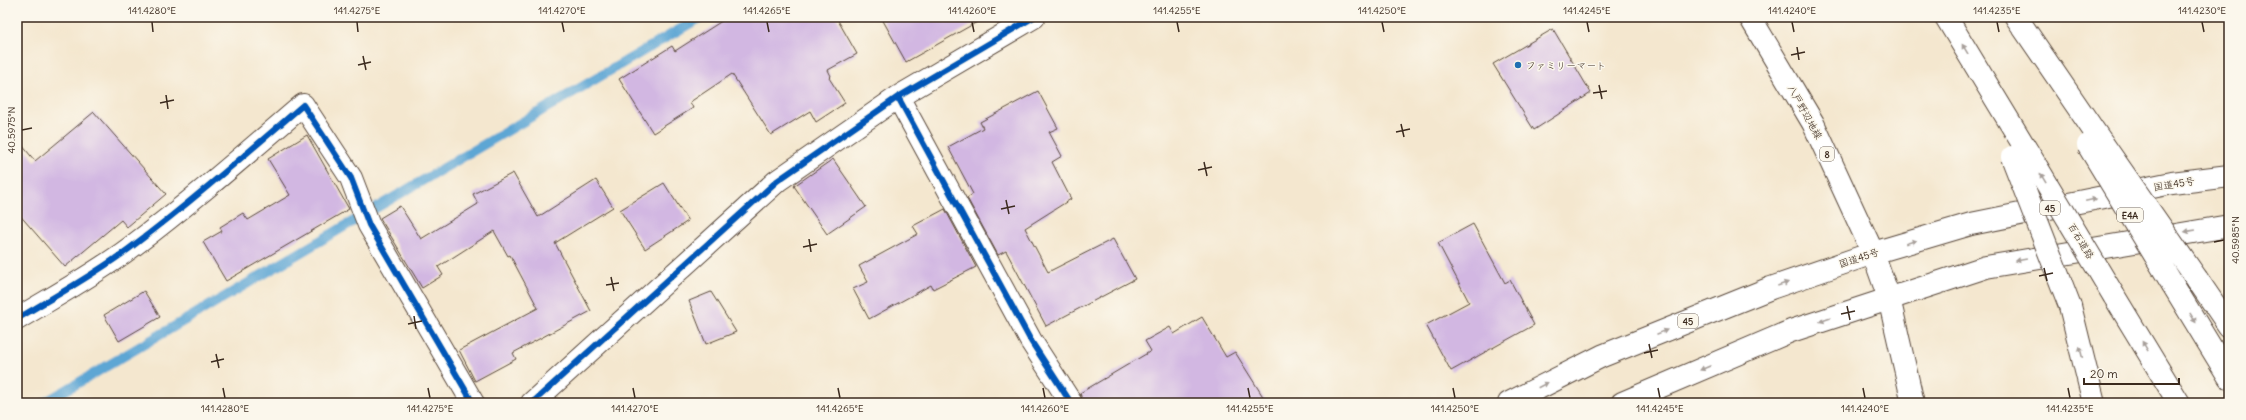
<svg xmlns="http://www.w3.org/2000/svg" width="2246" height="420" viewBox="0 0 2246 420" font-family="Delius,'Klee One',sans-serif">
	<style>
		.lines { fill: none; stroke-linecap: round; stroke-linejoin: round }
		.stream { stroke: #5da6d4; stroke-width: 10 }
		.building { fill: #d2b7e2 }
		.minor-casing { stroke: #574639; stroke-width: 24 }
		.major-casing { stroke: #574639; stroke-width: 24 }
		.highway-casing { stroke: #574639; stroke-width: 24 }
		.minor { stroke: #fff; stroke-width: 22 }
		.major { stroke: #fff; stroke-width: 22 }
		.highway { stroke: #fff; stroke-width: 22 }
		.highway-bridge-casing { stroke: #574639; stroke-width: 24; stroke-linecap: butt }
		.highway-bridge { stroke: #fff; stroke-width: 22 }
		.cycleway-casing { stroke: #fbf7ec; stroke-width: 8 }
		.cycleway { stroke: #0057b8; stroke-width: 6 }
		.oneway { fill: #a79f9a }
		.ticks { fill: none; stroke: #3b2a1e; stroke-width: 1.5 }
		.poi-dot { fill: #1f6fb2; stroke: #fbf7ec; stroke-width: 1.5 }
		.labels { text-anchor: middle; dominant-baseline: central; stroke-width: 3; stroke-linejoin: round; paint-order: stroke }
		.shield { fill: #fbf7ec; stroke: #75685c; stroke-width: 1 }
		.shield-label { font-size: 9px; font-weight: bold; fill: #3b2a1e }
		.poi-label { font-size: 10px; fill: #3b2a1e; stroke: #fbf7ec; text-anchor: start }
		.street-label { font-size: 10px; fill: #3b2a1e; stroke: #fbf7ec }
		.neatline { fill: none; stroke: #3b2a1e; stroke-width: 1.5 }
		.ticks-label { font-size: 10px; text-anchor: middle; fill: #3b2a1e }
	</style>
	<rect width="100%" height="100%" fill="#fbf7ec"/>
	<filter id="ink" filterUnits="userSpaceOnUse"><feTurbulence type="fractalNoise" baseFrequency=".025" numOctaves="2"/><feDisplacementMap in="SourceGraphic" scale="8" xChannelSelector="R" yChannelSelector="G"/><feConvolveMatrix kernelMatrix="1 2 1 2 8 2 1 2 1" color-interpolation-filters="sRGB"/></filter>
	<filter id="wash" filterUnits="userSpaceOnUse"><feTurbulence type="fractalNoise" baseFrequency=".012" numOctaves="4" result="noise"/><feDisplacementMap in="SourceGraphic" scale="16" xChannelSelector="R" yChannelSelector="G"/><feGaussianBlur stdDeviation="0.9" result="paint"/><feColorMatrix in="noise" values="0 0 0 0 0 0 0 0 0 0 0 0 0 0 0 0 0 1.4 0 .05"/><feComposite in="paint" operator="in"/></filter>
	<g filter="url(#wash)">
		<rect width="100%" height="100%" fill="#f4e7cf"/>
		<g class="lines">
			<path class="stream" d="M44 403 701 17"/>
		</g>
		<g id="blocks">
			<path class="building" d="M728 17H836L857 54 828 70 831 76 829 78 845 103 816 122 810 111 771 135 732 74 690 102 693 108 653 133 619 79 672 46 675 51Z
				M881 17H986L906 62Z
				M1553 29 1591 93 1534 130 1493 64Z
				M1038 91 1058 128 1049 132 1062 156 1052 162 1071 199 1025 228 1048 272 1113 239 1135 279 1046 326 1006 251 998 255 967 198 973 194 948 147 983 128 980 122Z
				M94 112 166 194 127 227 121 220 65 267 17 212V139L35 161Z
				M307 135 349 209 226 281 203 242 222 231 220 227 243 213 248 220 290 195 268 159Z
				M833 159 866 207 827 234 794 186Z
				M513 173 538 217 596 180 613 207 555 243 591 311 513 353 516 359 475 381 459 350 538 308 510 255 508 256 494 231 438 267 443 275 422 288 380 218 400 206 421 239 478 204 473 194Z
				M664 183 688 221 645 249 620 210Z
				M945 209 976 267 933 289 931 285 869 319 853 289 868 282 859 266 918 234 913 226Z
				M1473 224 1505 283 1510 280 1534 325 1451 371 1426 325 1469 302 1438 243Z
				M144 291 160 317 119 341 104 315Z
				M711 292 736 332 706 344 689 301Z
				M1202 317 1226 357 1235 352 1267 403H1083L1080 393 1151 351 1145 341 1170 327 1174 334Z"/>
		</g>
	</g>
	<g filter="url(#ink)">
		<use href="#blocks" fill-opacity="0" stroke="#574639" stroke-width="1"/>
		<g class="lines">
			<defs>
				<path id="minor" d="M898 97 1031 341 1071 403
					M1889 298 1913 403
					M17 319C55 296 94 275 130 248 190 203 246 154 303 105L351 178 369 225 473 403
					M532 403 777 181 898 97 1034 17"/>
				<path id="major" d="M1750 17 1813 123 1873 253 1889 298"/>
				<path id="highway" d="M1946 17 2029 154
					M2016 17 2103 144
					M2197 279 2229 326
					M2173 285 2229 377
					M2114 296 2179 403
					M2070 306 2094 403
					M1509 403 1602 356 1771 288 1873 253 1971 224 2172 183 2229 176
					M1622 403 1791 331 1986 267 2229 226"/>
			</defs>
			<use href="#minor" class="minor-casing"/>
			<use href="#major" class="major-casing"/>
			<use href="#highway" class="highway-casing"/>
			<use href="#minor" class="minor"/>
			<use href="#major" class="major"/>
			<use href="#highway" class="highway"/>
			<defs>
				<path id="highway-bridge" d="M2103 144 2197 279
					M2088 145 2173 285
					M2029 154 2114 296
					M2012 157 2070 306"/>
			</defs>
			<use href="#highway-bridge" class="highway-bridge-casing"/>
			<use href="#highway-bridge" class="highway-bridge"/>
			<defs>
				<path id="cycleway" d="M898 97 1031 341 1071 403
					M17 319C55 296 94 275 130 248 190 203 246 154 303 105L351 178 369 225 473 403
					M532 403 777 181 898 97 1034 17"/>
			</defs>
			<use href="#cycleway" class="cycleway-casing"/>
			<use href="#cycleway" class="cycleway"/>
		</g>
		<defs><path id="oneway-solid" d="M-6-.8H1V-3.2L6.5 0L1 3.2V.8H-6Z"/></defs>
		<g class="oneway">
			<use href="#oneway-solid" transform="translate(1965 49) rotate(-121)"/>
			<use href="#oneway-solid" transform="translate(2043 178) rotate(-121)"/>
			<use href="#oneway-solid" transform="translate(2091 200) rotate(-12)"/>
			<use href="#oneway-solid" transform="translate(2190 231) rotate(171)"/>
			<use href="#oneway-solid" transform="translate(1911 242) rotate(-16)"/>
			<use href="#oneway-solid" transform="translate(2021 260) rotate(170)"/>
			<use href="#oneway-solid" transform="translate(1783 284) rotate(-19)"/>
			<use href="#oneway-solid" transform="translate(2193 318) rotate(58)"/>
			<use href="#oneway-solid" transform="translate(1825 320) rotate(161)"/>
			<use href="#oneway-solid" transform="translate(1662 332) rotate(-22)"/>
			<use href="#oneway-solid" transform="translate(2145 346) rotate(-121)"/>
			<use href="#oneway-solid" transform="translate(2081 352) rotate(-104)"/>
			<use href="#oneway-solid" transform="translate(1705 368) rotate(157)"/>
			<use href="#oneway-solid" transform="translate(1543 385) rotate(-27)"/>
		</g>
	</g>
	<path class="ticks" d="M152 22 153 32M357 22 358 32M562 22 564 32M767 22 769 32M972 22 974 32M1177 22 1179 32M1382 22 1384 32M1587 22 1589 32M1792 22 1794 32M1997 22 1999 32M2202 22 2204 32M1797 47 1799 60M1791 55 1805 52M363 56 366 70M358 65 371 62M1599 85 1602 99M1593 93 1607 91M166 95 168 109M160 103 174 100M1401 124 1404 137M22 130 32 128M1396 132 1410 129M1204 162 1207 176M1198 170 1212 167M1006 200 1009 214M1001 209 1015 206M809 239 811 252M2214 242 2224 240M803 247 817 244M2044 268 2047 281M2039 276 2053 273M611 277 614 291M606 285 619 283M1847 306 1850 320M1841 314 1855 311M414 316 416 329M408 324 422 321M1649 344 1652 358M1644 353 1658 350M216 354 219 368M211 362 224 359M223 388 225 398M428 388 430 398M633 388 635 398M838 388 840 398M1043 388 1045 398M1248 388 1250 398M1453 388 1455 398M1658 388 1660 398M1863 388 1865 398M2068 388 2070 398"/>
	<circle class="poi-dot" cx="1518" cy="65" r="4"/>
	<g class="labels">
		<g class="shield">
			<rect x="1820" y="147" width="14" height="14" rx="3"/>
			<rect x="2040" y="201" width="20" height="14" rx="3"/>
			<rect x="2117" y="208" width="26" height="14" rx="3"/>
			<rect x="1678" y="314" width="20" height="14" rx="3"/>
		</g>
		<g class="shield-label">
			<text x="1827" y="154">8</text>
			<text x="2050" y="208">45</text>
			<text x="2130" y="215">E4A</text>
			<text x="1688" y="321">45</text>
		</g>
		<g class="poi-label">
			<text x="1526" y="65">ファミリーマート</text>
		</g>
		<g class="street-label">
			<text transform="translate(1805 112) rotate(61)">八戸野辺地線</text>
			<text transform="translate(2174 184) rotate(-9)">国道45号</text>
			<text transform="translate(2081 241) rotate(59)">百石道路</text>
			<text transform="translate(1859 258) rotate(-18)">国道45号</text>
		</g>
	</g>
	<rect width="2246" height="420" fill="none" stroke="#fbf7ec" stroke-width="44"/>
	<path d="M2084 378v6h95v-6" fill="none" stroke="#3b2a1e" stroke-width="2"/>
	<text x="2090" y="378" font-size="12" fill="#3b2a1e" stroke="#fbf7ec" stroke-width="3" paint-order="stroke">20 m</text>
	<rect x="22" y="22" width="2202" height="376" class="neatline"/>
	<g class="ticks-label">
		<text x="152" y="14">141.4280°E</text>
		<text x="357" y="14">141.4275°E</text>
		<text x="562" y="14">141.4270°E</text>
		<text x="767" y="14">141.4265°E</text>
		<text x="972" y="14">141.4260°E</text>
		<text x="1177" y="14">141.4255°E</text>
		<text x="1382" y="14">141.4250°E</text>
		<text x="1587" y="14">141.4245°E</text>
		<text x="1792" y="14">141.4240°E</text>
		<text x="1997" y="14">141.4235°E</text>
		<text x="2202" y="14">141.4230°E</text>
		<text transform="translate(11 130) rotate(-90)" y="4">40.5975°N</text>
		<text transform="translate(2235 240) rotate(-90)" y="4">40.5985°N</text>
		<text x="225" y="412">141.4280°E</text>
		<text x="430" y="412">141.4275°E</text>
		<text x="635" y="412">141.4270°E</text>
		<text x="840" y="412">141.4265°E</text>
		<text x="1045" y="412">141.4260°E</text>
		<text x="1250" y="412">141.4255°E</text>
		<text x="1455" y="412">141.4250°E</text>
		<text x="1660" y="412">141.4245°E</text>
		<text x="1865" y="412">141.4240°E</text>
		<text x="2070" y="412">141.4235°E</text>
	</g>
</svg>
